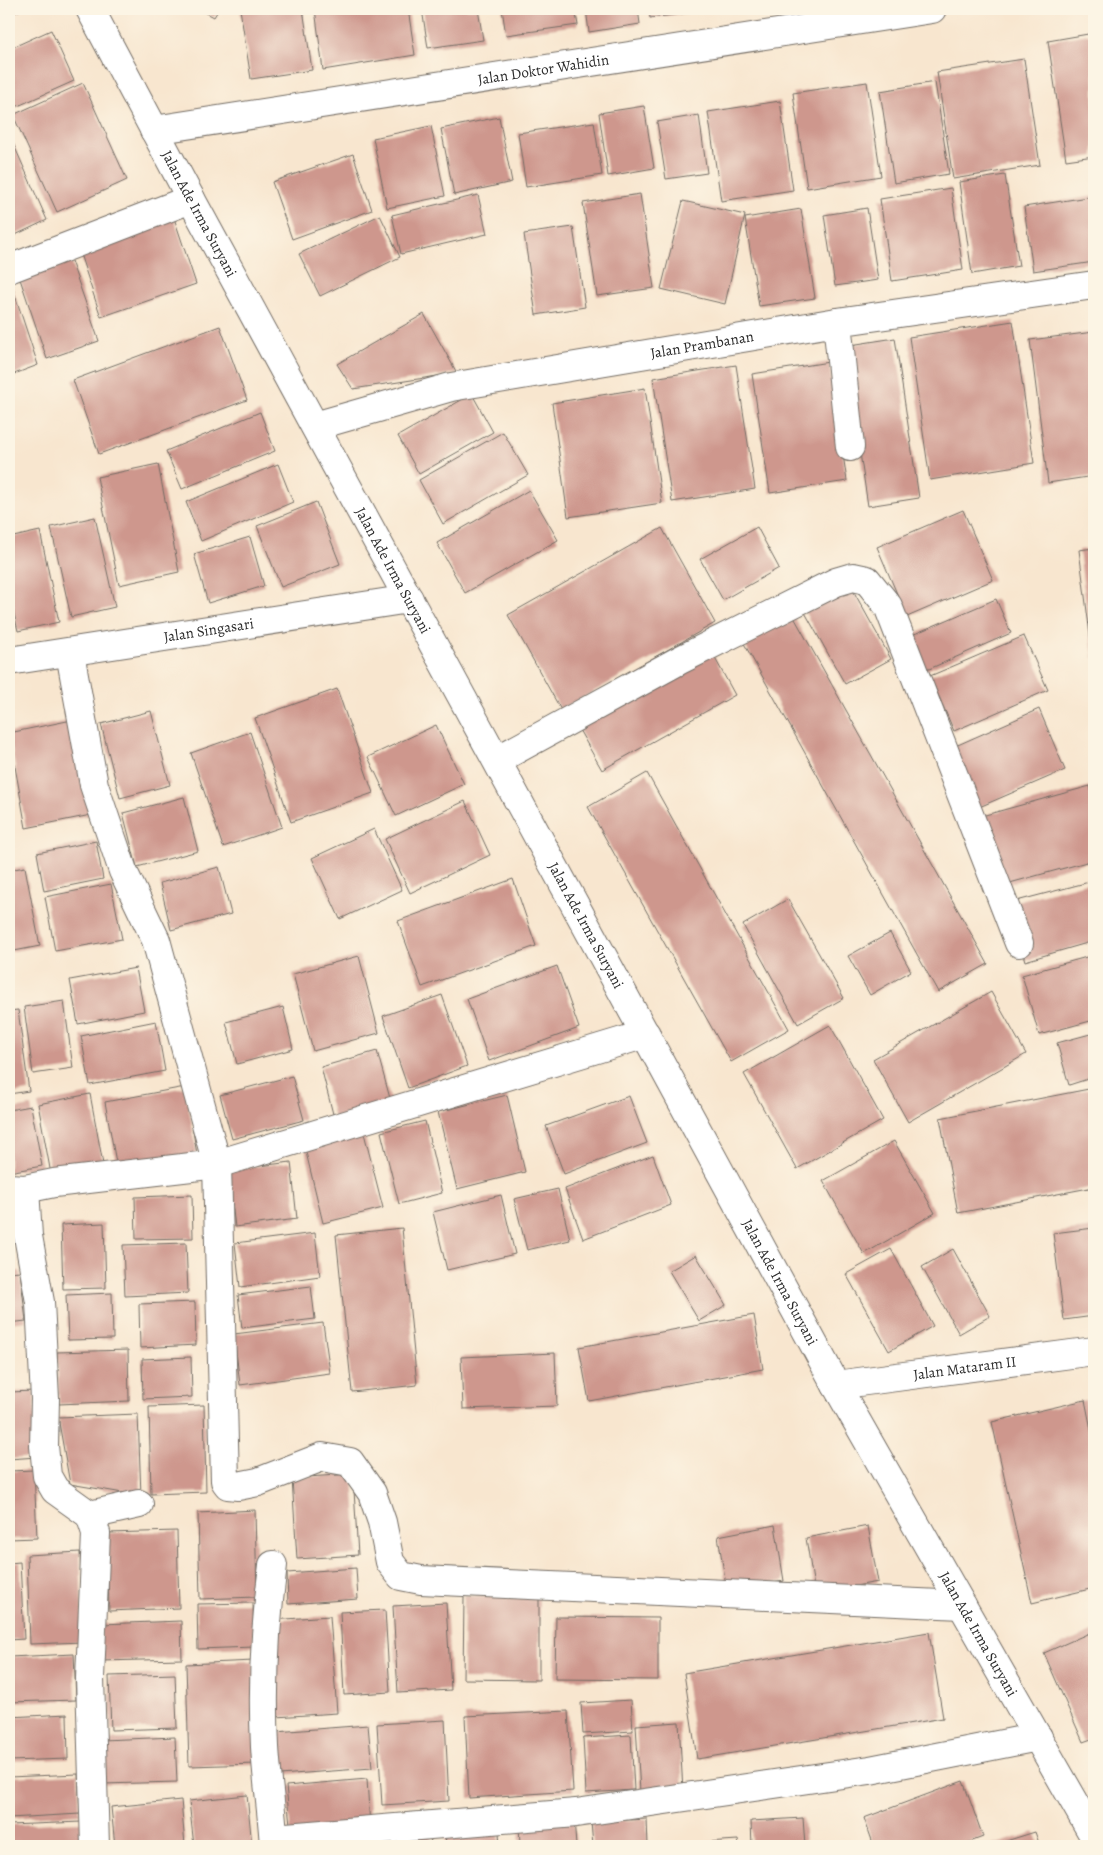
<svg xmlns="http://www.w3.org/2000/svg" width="1103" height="1855" viewBox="0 0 1103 1855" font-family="Alegreya,serif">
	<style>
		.building { fill: #ce978d }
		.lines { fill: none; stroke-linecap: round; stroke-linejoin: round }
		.street-casing { stroke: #736c64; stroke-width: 30 }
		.secondary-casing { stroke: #736c64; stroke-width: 30 }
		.street { stroke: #fff; stroke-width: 28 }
		.secondary { stroke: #fff; stroke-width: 28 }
		.labels { text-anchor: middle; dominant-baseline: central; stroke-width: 4.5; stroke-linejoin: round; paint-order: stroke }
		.street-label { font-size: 15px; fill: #2b2b2b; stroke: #fcf5e5 }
	</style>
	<rect width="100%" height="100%" fill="#fcf5e5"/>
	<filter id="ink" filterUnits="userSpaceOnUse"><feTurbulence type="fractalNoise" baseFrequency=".02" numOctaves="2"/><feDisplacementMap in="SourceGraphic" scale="10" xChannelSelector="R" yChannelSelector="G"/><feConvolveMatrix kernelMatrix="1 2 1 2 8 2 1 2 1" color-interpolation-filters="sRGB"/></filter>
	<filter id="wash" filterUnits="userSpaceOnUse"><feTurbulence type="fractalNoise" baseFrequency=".0096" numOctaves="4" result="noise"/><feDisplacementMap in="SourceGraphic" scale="20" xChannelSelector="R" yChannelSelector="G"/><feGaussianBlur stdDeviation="1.12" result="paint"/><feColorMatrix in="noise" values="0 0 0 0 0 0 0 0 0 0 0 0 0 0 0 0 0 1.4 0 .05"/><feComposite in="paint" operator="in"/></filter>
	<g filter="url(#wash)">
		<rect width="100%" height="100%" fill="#f8e6cf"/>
		<g id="blocks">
			<path class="building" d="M9 9H23L9 15Z
				M199 9H219L214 17Z
				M240 9H303L312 70 251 79Z
				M315 9H408L415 55 323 70Z
				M422 9H478L483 40 428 48Z
				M502 9H575L578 25 506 35Z
				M586 9H638L640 24 589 32Z
				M649 9H703V11L650 18Z
				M51 30 74 81 9 110V49Z
				M1094 33V156L1066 160 1048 41Z
				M1024 59 1040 165 953 179 937 72Z
				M867 82 881 176 807 188 793 93Z
				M935 82 949 174 894 183 880 91Z
				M83 83 127 180 57 212 13 115Z
				M780 101 793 190 721 201 708 112Z
				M644 106 654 168 608 176 599 113Z
				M699 115 707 173 666 179 657 122Z
				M499 117 512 182 454 195 441 129Z
				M594 122 602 175 526 187 518 133Z
				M431 126 445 196 387 208 373 138Z
				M9 134 47 220 9 238Z
				M353 154 372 210 292 239 272 182Z
				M1005 175 1019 266 972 274 959 182Z
				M951 188 963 270 892 281 880 199Z
				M640 194 654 288 597 296 583 203Z
				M478 195 487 234 401 254 392 215Z
				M1094 196V262L1033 271 1024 207Z
				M683 201 745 215 725 304 661 289Z
				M867 208 878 280 835 286 824 215Z
				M801 209 815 298 759 306 745 218Z
				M380 215 400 257 320 296 299 254Z
				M174 218 196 284 101 317 79 251Z
				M573 227 585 307 536 315 524 234Z
				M70 258 99 341 47 359 19 276Z
				M9 277 38 365 9 376Z
				M424 314 457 373 353 389 337 364Z
				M1013 321 1034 463 930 480 909 337Z
				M220 326 247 400 99 454 73 380Z
				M1094 332V476L1048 483 1030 340Z
				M895 338 919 498 868 506 844 346Z
				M829 362 847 481 770 493 752 374Z
				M736 365 755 489 672 502 653 378Z
				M645 388 662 503 568 517 552 403Z
				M472 394 493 432 419 474 398 436Z
				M260 412 275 451 182 489 166 451Z
				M503 432 528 475 443 524 419 480Z
				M158 464 179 572 119 585 97 477Z
				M278 464 293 502 201 541 186 502Z
				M529 490 558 540 465 593 437 543Z
				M316 502 340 564 281 587 257 526Z
				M963 510 993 580 907 617 877 547Z
				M95 517 115 607 71 617 51 527Z
				M757 527 779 568 723 600 700 559Z
				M662 528 715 623 561 710 508 615Z
				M40 531 59 622 18 631 9 592V538Z
				M250 537 264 586 208 603 194 554Z
				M1094 548V658H1093L1079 550Z
				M849 583 891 659 845 684 803 609Z
				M996 599 1011 633 920 673 905 638Z
				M790 610 988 964 938 992 741 638Z
				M1024 636 1048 690 954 731 930 676Z
				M711 651 735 695 602 770 578 728Z
				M337 689 373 793 291 822 255 718Z
				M1039 709 1065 770 977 808 951 748Z
				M151 711 170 785 120 798 101 724Z
				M72 720 91 815 26 828 9 733Z
				M436 725 464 784 396 816 368 757Z
				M250 732 282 827 223 847 191 753Z
				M647 773 789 1029 731 1062 588 807Z
				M1090 786 1094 801V860L1006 884 978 817Z
				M184 797 198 851 137 867 123 813Z
				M465 801 490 855 410 893 385 839Z
				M374 829 402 890 340 919 312 858Z
				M96 841 103 879 44 891 37 853Z
				M25 867 40 946 9 952V870Z
				M219 867 231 914 171 930 160 883Z
				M513 879 536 946 422 987 398 921Z
				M1093 881 1094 941 1025 961 1009 903Z
				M111 884 122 939 55 951 45 897Z
				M788 899 844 998 798 1024 743 925Z
				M890 933 911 971 870 995 848 956Z
				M1094 955V1020L1039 1035 1022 975Z
				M359 956 379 1033 313 1051 293 974Z
				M557 966 579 1028 489 1061 467 999Z
				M136 968 144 1011 78 1024 70 980Z
				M991 992 1026 1054 908 1122 873 1059Z
				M442 995 467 1066 408 1088 383 1016Z
				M64 1001 73 1068 33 1074 24 1007Z
				M283 1007 293 1049 237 1064 226 1022Z
				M18 1010 29 1091 9 1094V1011Z
				M156 1021 165 1071 90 1085 81 1036Z
				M830 1025 883 1120 797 1169 744 1074Z
				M1094 1033V1077L1069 1085 1057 1043Z
				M377 1051 391 1102 334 1118 321 1067Z
				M292 1076 304 1120 232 1139 220 1095Z
				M185 1087 197 1154 117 1168 105 1102Z
				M1094 1088V1187L958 1213 940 1118Z
				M90 1094 103 1164 51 1174 38 1104Z
				M507 1095 525 1172 457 1189 438 1112Z
				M629 1096 647 1143 564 1174 546 1126Z
				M31 1106 42 1166 9 1172V1110Z
				M425 1121 442 1193 399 1204 381 1132Z
				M364 1133 383 1208 323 1223 305 1148Z
				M894 1141 935 1213 864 1254 823 1181Z
				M653 1155 671 1205 583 1239 565 1189Z
				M291 1162 297 1219 235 1227 228 1170Z
				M558 1189 570 1240 527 1250 514 1199Z
				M192 1195 193 1238 136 1239 135 1197Z
				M501 1195 515 1254 447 1270 433 1212Z
				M104 1223 106 1288 63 1289 61 1225Z
				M402 1228 417 1385 352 1392 336 1235Z
				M1094 1228V1316L1064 1320 1053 1233Z
				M315 1233 320 1276 240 1287 235 1243Z
				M186 1243 188 1293 125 1296 123 1245Z
				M891 1249 933 1326 889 1351 846 1274Z
				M953 1249 990 1316 959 1334 922 1267Z
				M696 1255 726 1305 699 1321 669 1271Z
				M20 1271 26 1321 9 1323V1272Z
				M311 1286 315 1319 242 1328 238 1295Z
				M112 1293 113 1339 68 1340 66 1295Z
				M195 1302 196 1345 140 1348 139 1304Z
				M754 1315 763 1369 589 1401 579 1347Z
				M323 1323 330 1373 240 1385 234 1334Z
				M128 1350 129 1401 59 1404 57 1352Z
				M555 1353 557 1406 463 1409 461 1357Z
				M191 1357 192 1397 143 1399 142 1359Z
				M34 1391 37 1457 9 1459V1392Z
				M1085 1400 1094 1444V1588L1032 1603 992 1422Z
				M204 1405 206 1492 151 1494 149 1407Z
				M138 1414 141 1496 70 1484 58 1417Z
				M34 1470 37 1538 9 1539V1471Z
				M353 1474 358 1555 297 1559 292 1478Z
				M255 1510 257 1597 200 1599 198 1513Z
				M775 1525 784 1581 727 1591 718 1536Z
				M868 1526 878 1582 815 1593 806 1538Z
				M177 1531 179 1608 109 1611 107 1533Z
				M80 1552 83 1642 30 1644 27 1555Z
				M20 1562 24 1639 9 1640V1563Z
				M356 1568 358 1599 288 1604 287 1573Z
				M464 1596 539 1597V1680L463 1679Z
				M253 1603 254 1647 198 1649 197 1604Z
				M446 1603 451 1690 398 1693 393 1606Z
				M385 1610 390 1692 344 1695 340 1612Z
				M330 1616 337 1713 276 1717 271 1620Z
				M556 1617 658 1618V1680L555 1679Z
				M181 1621 182 1659 101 1661V1624Z
				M1094 1631V1738L1083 1742 1044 1653Z
				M929 1632 943 1718 697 1759 684 1673Z
				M74 1654 76 1700 9 1702V1657Z
				M254 1661 257 1764 189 1766 186 1664Z
				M175 1674 177 1728 111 1730 109 1676Z
				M631 1700 633 1731 583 1734 581 1703Z
				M568 1711 573 1791 469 1798 465 1716Z
				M67 1714 68 1759 9 1761V1717Z
				M445 1720 449 1801 382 1805 377 1724Z
				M679 1722 683 1790 640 1792 636 1725Z
				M368 1725 372 1768 280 1775 276 1732Z
				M631 1735 634 1790 586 1793 583 1738Z
				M175 1737 177 1782 103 1784 102 1740Z
				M78 1774 80 1814 9 1818V1777Z
				M367 1779 370 1827 291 1834 286 1786Z
				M963 1781 983 1837 959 1846H874L864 1818Z
				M247 1795 252 1846H194L189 1801Z
				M181 1800 185 1845 115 1846 111 1807Z
				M574 1818 576 1846H520L519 1822Z
				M803 1818 805 1846H752L751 1821Z
				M498 1819 500 1846H446L444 1822Z
				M647 1819 648 1846H593L591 1822Z
				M81 1822 82 1846H9V1825Z
				M430 1830 431 1846H379L378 1833Z
				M1035 1832 1040 1846H990Z
				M738 1840 739 1846H659V1845Z"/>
		</g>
	</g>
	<g filter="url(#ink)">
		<use href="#blocks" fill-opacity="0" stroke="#736c64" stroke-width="1"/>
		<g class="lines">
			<defs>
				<g id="street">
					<path id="s1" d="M154 130 932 9"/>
					<path d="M9 269 191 199"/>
					<path d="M837 322 850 447"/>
					<path id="s2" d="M315 426 451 387 837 322 1094 285"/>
					<path d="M70 653 94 785 123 871 156 940 217 1164 225 1481 228 1485 238 1486 258 1482 322 1457 350 1462 372 1493 382 1522 390 1562 401 1576 421 1580 962 1605"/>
					<path id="s3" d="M9 661 409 599"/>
					<path d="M497 760 680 660 836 582 853 577 867 580 888 606 1019 943"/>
					<path d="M9 1188 25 1189 54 1183 217 1164 646 1034"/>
					<path d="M25 1189 28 1236 40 1302 45 1399 44 1446 47 1476 55 1490 90 1515 96 1533 90 1678 95 1846"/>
					<path id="s4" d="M836 1385 1094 1351"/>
					<path d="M90 1515 139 1504"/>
					<path d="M273 1565C265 1625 262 1686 265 1747 267 1780 272 1813 274 1846"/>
					<path d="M274 1838 576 1813 870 1770 1038 1737"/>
				</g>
				<g id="secondary">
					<path id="s5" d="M90 9 191 199 836 1385 1094 1836"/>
				</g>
			</defs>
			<use href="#street" class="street-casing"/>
			<use href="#secondary" class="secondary-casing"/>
			<use href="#street" class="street"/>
			<use href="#secondary" class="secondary"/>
		</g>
	</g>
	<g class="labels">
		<g class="street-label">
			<text stroke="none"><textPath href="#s1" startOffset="394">Jalan Doktor Wahidin</textPath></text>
			<text stroke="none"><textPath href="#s5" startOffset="232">Jalan Ade Irma Suryani</textPath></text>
			<text stroke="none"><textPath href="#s2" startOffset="396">Jalan Prambanan</textPath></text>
			<text stroke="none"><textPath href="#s5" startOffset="638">Jalan Ade Irma Suryani</textPath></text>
			<text stroke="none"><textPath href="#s3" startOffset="202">Jalan Singasari</textPath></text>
			<text stroke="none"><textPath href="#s5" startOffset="1042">Jalan Ade Irma Suryani</textPath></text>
			<text stroke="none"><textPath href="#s5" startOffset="1448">Jalan Ade Irma Suryani</textPath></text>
			<text stroke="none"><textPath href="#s4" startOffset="130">Jalan Mataram II</textPath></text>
			<text stroke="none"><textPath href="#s5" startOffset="1852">Jalan Ade Irma Suryani</textPath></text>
		</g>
	</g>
	<rect width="1103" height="1855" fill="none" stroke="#fcf5e5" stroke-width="30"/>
</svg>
